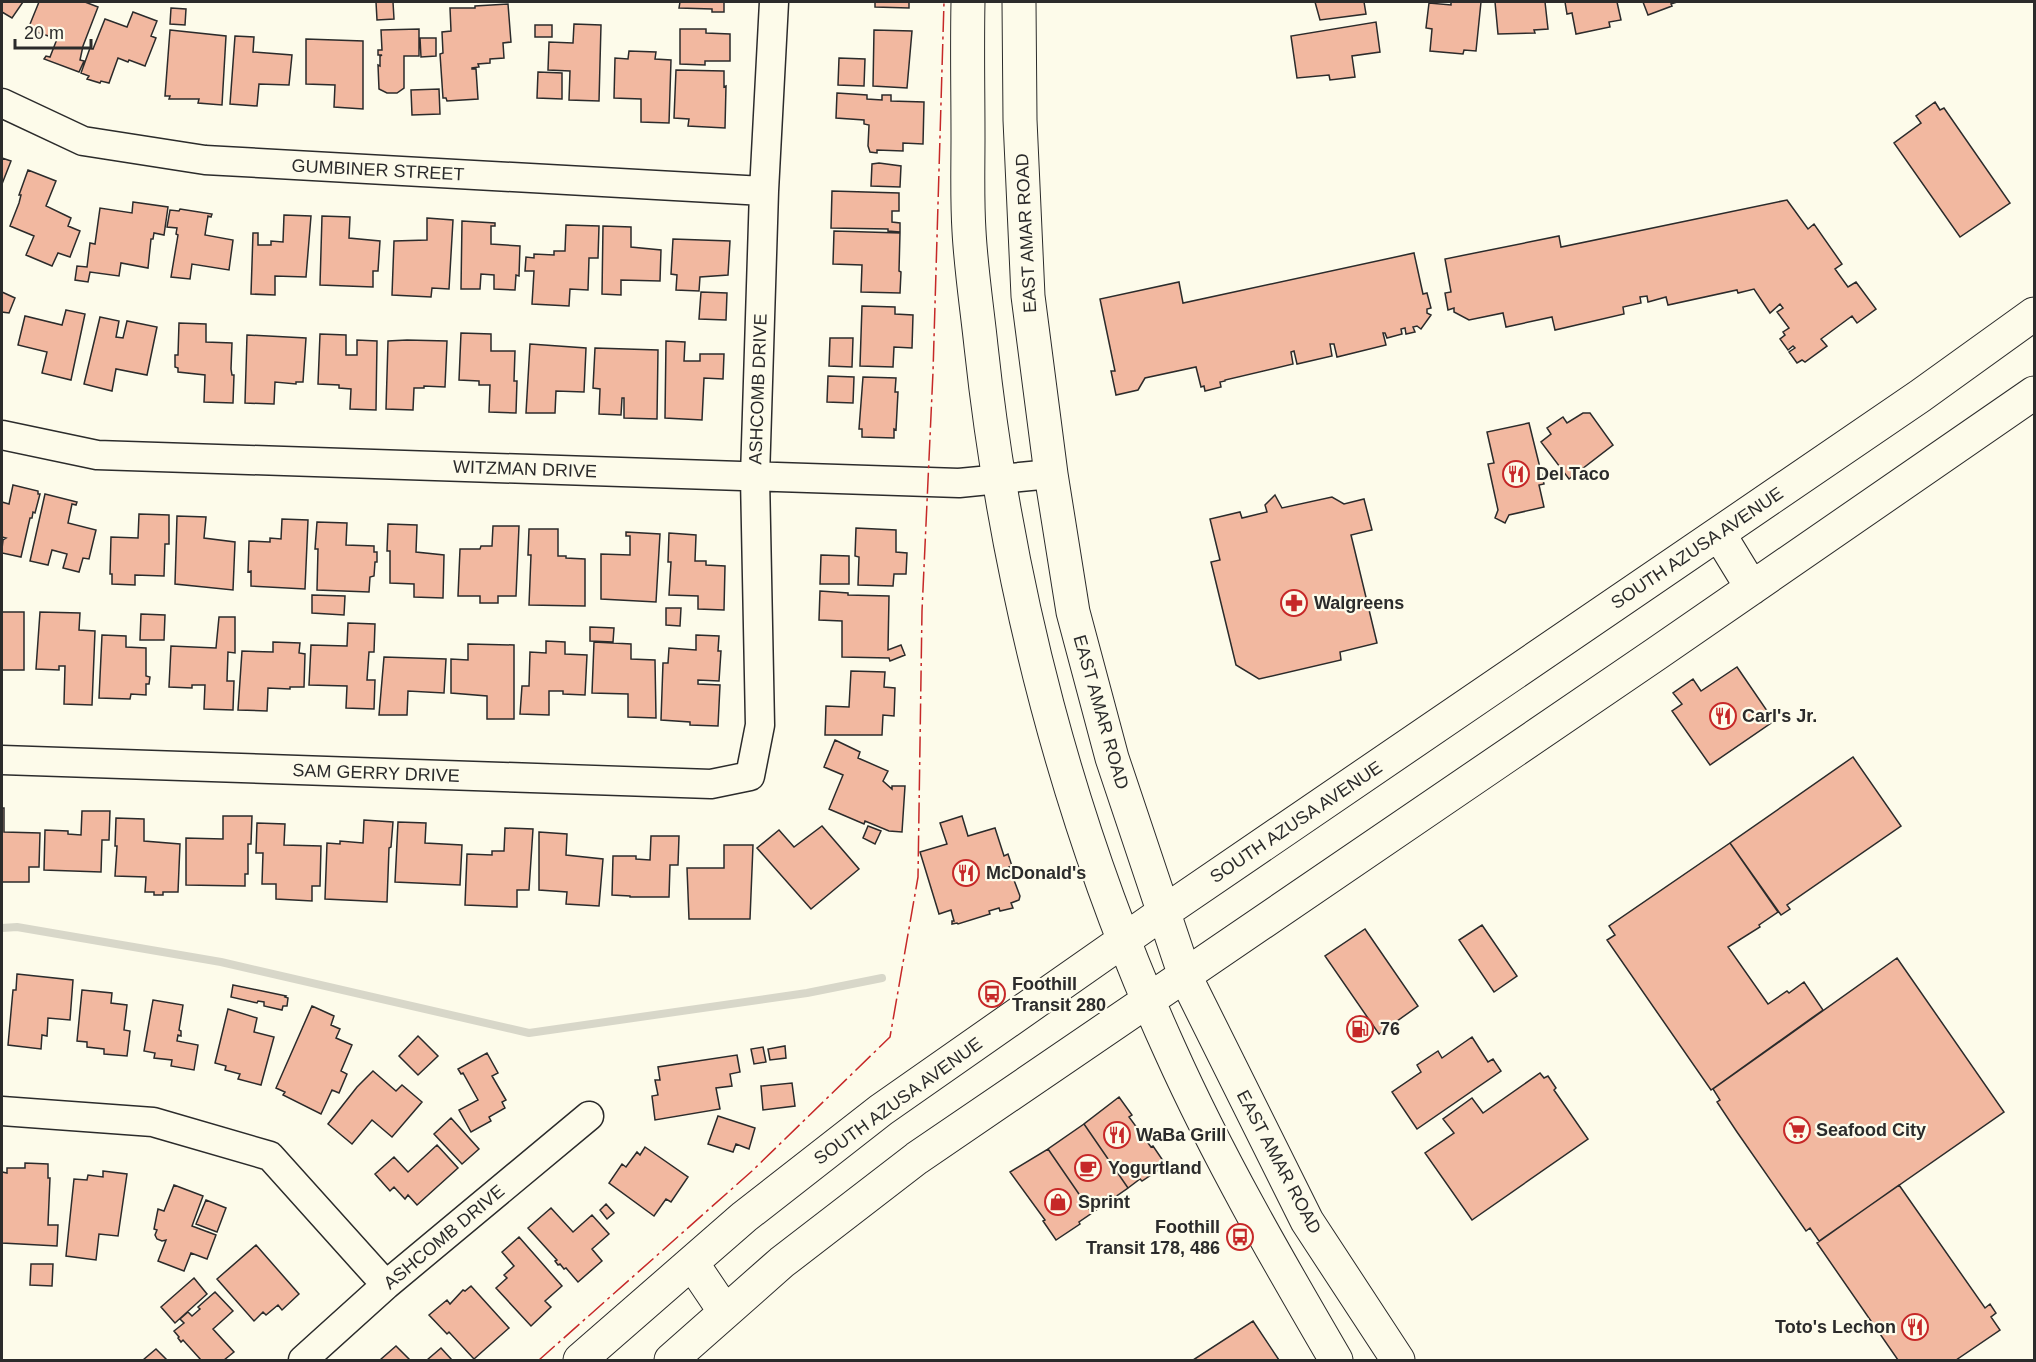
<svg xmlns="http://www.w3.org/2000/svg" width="2036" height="1362" viewBox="0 0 2036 1362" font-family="Arial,sans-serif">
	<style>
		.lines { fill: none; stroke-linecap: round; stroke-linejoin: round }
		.stream { stroke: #d8d7c9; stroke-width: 8 }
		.building { fill: #f2b8a0; stroke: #2b2b2b; stroke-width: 1.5 }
		.minor-casing { stroke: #2b2b2b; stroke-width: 31 }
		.major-casing { stroke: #2b2b2b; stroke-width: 35 }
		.minor { stroke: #fdfbea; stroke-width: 28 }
		.major { stroke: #fdfbea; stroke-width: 33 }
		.power { stroke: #c62828; stroke-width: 1.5; stroke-dasharray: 21 4.5 3 4.5; stroke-linecap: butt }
		.labels { text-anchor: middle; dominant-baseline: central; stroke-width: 4.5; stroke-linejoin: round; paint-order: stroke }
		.street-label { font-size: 18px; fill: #2b2b2b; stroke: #fdfbea }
		.poi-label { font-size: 18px; font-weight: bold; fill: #2b2b2b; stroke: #fdfbea; text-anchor: start }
	</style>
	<rect width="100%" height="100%" fill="#fdfbea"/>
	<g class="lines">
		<path class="stream" d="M2 928 17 927 221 962 529 1033 807 993 882 978"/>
	</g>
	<path class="building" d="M2 2H23L12 18 2 12Z
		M39 2H85L98 7 83 46 80 60 84 61 79 72 44 59 46 56 50 57 57 39 28 29Z
		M376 2H393L394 19 377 20Z
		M680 2H724V12H712V9L679 8Z
		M875 2H909V8L875 7Z
		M1315 2H1364L1366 14 1320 20Z
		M1451 2H1481L1476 51 1464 50 1463 54 1430 51 1432 29 1426 28 1429 3 1451 5Z
		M1495 2H1545L1548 29 1534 30 1535 33 1498 34Z
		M1565 2H1617L1621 20 1609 22 1610 27 1576 34 1572 13 1567 14Z
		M1643 2H1677L1671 4 1672 6 1648 15Z
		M508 4 511 42 503 43 504 58 490 59V63L478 64 479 67 472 68V69H476L478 99 447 101 446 98H443L440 54 443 53 442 32 451 31 450 8H475V6Z
		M171 8 186 9 185 25 170 24Z
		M133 12 157 21 151 36 156 38 145 66 129 60 128 62 118 58 109 83 101 81 100 83 87 79 89 76 81 73 90 48 93 49 105 19 127 27Z
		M1376 22 1380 52 1352 56 1355 77 1330 80 1329 75 1297 78 1291 36Z
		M574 24 601 25 599 101 569 100 570 71 548 70 549 42 573 43Z
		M535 25H552V37H535Z
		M419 29V56H404V88L397 93H387L379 89 378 65 380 66V56L382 55H378V50H382L381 30Z
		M680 29H706V33L730 34V61H705V65L680 64Z
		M170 30 226 36 222 105 198 103 199 99H169L170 96H165Z
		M874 30 912 31 907 88 873 86Z
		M235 36 254 37 253 52 292 55 289 85 259 84 257 106 230 104Z
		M420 38H436V56L421 57Z
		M306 39 363 41V109L334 107 335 85 306 84Z
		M629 51 656 52 655 59 671 60 669 123 641 122V99L614 98 615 58 628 59Z
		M839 58 865 59 864 86 838 85Z
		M676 70 724 71V87L726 86 725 128 688 126 689 119 674 118Z
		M538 72 562 73V99L537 98Z
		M439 89 440 114 412 115 411 90Z
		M837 93 867 95V99L882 100V95H891V101L924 102 923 144 903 143V151L877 150V153L870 152 868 146 869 125 864 124V120L836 118Z
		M1935 102 1940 110 1944 108 2010 203 1960 237 1894 143 1921 123 1916 116Z
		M2 158 11 161 2 184Z
		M879 163 901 166 900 187 871 186 872 164Z
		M28 170 56 181 46 206 71 218 68 226 80 231 70 257 58 253 52 266 26 255 34 236 10 226 19 203 21 195H19Z
		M832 191 899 193V211H892V222L900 223V232L888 231V229L831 228Z
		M1787 200 1808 229 1814 224 1842 264 1835 269 1848 287 1856 282 1876 309 1857 323 1852 316 1821 339 1827 346 1805 362 1802 360 1797 363 1789 352 1795 348 1793 346 1788 350 1780 339 1785 335 1783 332 1789 328 1777 312 1783 308 1780 304 1770 313 1754 289 1738 293 1737 290 1668 305 1666 297 1648 302 1647 296 1640 297 1641 303 1623 307 1624 314 1555 330 1552 317 1506 327 1503 313 1469 320 1454 312V308L1448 310 1445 293 1451 292 1445 259 1559 236 1561 247Z
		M133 202 168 207 164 235 154 233 153 239H151L148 268 121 263 119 276 90 272 88 282 75 280 77 266 87 267 90 243 95 244 100 208 132 213Z
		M180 209 212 214 211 217 208 216 205 235 233 240 229 270 192 264 190 279 171 277 178 235 176 234 177 228 167 227 170 210 179 211Z
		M284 215 311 216 306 277 275 276V295L251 294 253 233H258V245H271V241L283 242Z
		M322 216 350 217 349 238 380 241 378 271H373V287L320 285Z
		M427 218 453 220 449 289 432 288 431 297 392 295 394 241 427 240Z
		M462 221 495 223V226H491V244L520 246 519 276 516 275 515 290 494 289V275L481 274 480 289H461Z
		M566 225 599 226 598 258H589L588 290 570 289 569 306 532 304 534 271H525L526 257 534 258V254L554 255V251H565Z
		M603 226 631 227V247L661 250 660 281 621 280V295L602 294Z
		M834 231 900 233 899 271 901 272 900 293 861 292 862 265 833 264Z
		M673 239 730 241 728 275 700 277 699 291 676 290 677 275 671 274Z
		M1414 253 1423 294 1427 293 1431 308 1427 309V313L1431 315 1421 329 1417 326 1413 327 1415 332 1406 334 1405 328 1401 329 1402 334 1387 338 1385 333H1383L1386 345 1337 357 1334 344H1330L1332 356 1297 364 1294 351 1291 352 1293 364 1225 380V381L1220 382 1221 387 1205 391 1204 386 1201 387 1196 367 1145 378 1138 390 1116 395 1111 371H1115L1100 299 1179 282 1183 303Z
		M2 292 15 298 9 313 2 312Z
		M701 292 727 293 726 320 699 319Z
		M862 306 895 307V314L913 315 912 348 894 347 893 367 860 366Z
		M66 310 85 314 71 380 42 373 47 352 18 345 25 316 62 325Z
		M100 317 119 321 116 337 123 338 127 321 157 327 147 375 116 369 112 391 84 384Z
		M179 323 206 324V342L232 343 231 369 232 375H234L233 403 204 402 205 375 178 372V368L175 367V355H178Z
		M461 333 491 334V351H515L514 381H517L516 413 489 412 490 385H479V381L459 380Z
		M320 334 346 335V355H357V340L377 341 376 410 350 409 351 389 339 388V385L318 384Z
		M247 335 306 338 303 382H296V384L275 382 274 404 245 403Z
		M830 338H853L852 367 829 366Z
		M407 340 447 341 445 387 424 386V388H414L413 410 386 409 388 341Z
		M666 341 685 342 684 361H700V354H724L723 379 704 378 702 420 665 418Z
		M530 344 586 348 584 392 556 391 555 413H526Z
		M595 348 658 350 657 419 624 418V398H622L621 415 599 414 600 389 593 388Z
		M828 376 854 377 853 403 827 402Z
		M863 377 896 378 895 392H898L896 430 894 429V438L862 437V429H859Z
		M1583 413H1590L1613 445 1569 479 1541 442 1551 434 1547 428 1563 417 1567 423Z
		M1529 423 1544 484 1539 485 1544 507 1509 515 1505 523 1495 518 1498 510 1488 464 1494 463 1487 432Z
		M13 485 38 491V494H40L35 513 33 512 32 518H30L21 557 2 553V549L3 540 6 538 2 537V502L9 504Z
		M45 494 77 502 76 505 72 504 68 523 96 530 89 559 83 558 79 572 63 568 67 554 52 550 48 565 30 561Z
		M1275 495 1282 508 1332 497 1344 504 1364 499 1372 530 1351 535 1377 643 1340 652 1341 660 1259 679 1236 665 1211 562 1220 560 1210 519 1240 512 1242 518 1267 512 1265 505Z
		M139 514 169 515V544H165L164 576 135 575V585L112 584V574H110L111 537 138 538Z
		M177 516 206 517 204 538 235 542 233 590 175 584Z
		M282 519 308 520 305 589 251 586V571L248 572 249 541 270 542V538L281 539Z
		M317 522 347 523 346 545 374 546V552H377V562H375L374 576 370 577 369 592 317 590 318 549H315Z
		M388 524 417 525 416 552 444 555 443 598 414 597V584L390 583V551H387Z
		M493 526H519L516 596H498V603H480V596H458L460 549H480L481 546H492Z
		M856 528 896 530V552L907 553 906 574H894L893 586 858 585 859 557 855 556Z
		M529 529H558V556H566V558L585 559V606L529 605 531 555H528Z
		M626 532 660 534 656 602 601 599V554L630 555V536H626Z
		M669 533 696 535 695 561H706V565L725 566 724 610 698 609V596L669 595 671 562H668Z
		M821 555 849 556V584H820Z
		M820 591 848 593V595L889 596 888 650 901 645 905 655 890 661 889 658 842 657V621L819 620Z
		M312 595 345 596 344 615 312 613Z
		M666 608H681L680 626 666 625Z
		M2 612H24V670H2Z
		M40 612 80 613 79 630 95 631 92 705 64 704 65 666H59V670L36 669Z
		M141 614 165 615 164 640H140Z
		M219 617H235V653L228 652 227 681H234L233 710 204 709 205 685H192V688L169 687 171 646 216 648Z
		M348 623 375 624 374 652H369L367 680H375L374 709 346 708 347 686 309 685 311 645 347 646Z
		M590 627 614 628 613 642 590 641Z
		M102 635 126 636V647L146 648V676L150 677 149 684H146V695L131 694 130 699 99 698Z
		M696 635 719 636 718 651H721L719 681 698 680V684L720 685 718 726 690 725V722L661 720 663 663H668L669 648 696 650Z
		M546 641 565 642V654L587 655 585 695 563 694V691H549V715L520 714 522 686H529L530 652 546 653Z
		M273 642 300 643 299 653 305 654 304 687H290V689L268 688 267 711 238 710 242 651 273 652Z
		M594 642 631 644V659L655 660 656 718 628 717V694L592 693Z
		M468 644 514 645V719H487V696L451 693V659L468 660Z
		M384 657 446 659 444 693 408 691 407 715H379Z
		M1737 667 1774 721 1710 765 1672 711 1682 704 1673 693 1693 679 1701 691Z
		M851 671 885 672 884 687 895 688 894 716 883 715 882 735H825L826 706 849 707Z
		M835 740 860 752 858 758 888 771 883 781 892 789V786H905L902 832 889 831 865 821 864 824 829 809 843 775 824 767Z
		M1853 757 1901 826 1787 905 1790 909 1781 915 1730 843Z
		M2 808H4V832L40 833 39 867H29V882H2Z
		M82 811H110L109 840H102L101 872 44 870 45 830 68 831V834L81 835Z
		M223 816H252L251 844H248V874H245V886L186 885V838L223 839Z
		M962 816 968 836 995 828 1004 856 1008 854 1012 866 1009 867 1020 896 1019 900 1011 903 1013 908 1000 911 999 908 989 911 990 914 958 924 957 923 952 924V921H954L951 910 939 914 920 852 947 844 940 823Z
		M116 818 144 819V841L180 844 178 892H163V895H154V892H145L146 877 115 876 117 846H115Z
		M364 820 393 822 391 847 389 848 387 902 325 899 327 843 340 844V841L363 843Z
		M398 822 426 823 425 843 462 845 460 885 395 882Z
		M257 823 285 824 284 845 321 846 320 886H312V901L276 899V884H262L263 853H256Z
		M822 826 859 869 811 909 757 848 779 830 794 847Z
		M868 826 881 831 875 844 863 838Z
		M505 828 533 829 529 890H517V907L465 905 467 854 492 855V851H504Z
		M539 832 567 834 566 855 603 859 599 906 566 904 567 892 539 890Z
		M651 836H679L678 865H670L669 897H630V896L612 895 613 856H636V859L650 860Z
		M1730 843 1778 912 1759 925 1760 927 1728 947 1768 1004 1787 991 1789 993 1804 982 1823 1010 1711 1090 1607 940 1615 935 1609 926Z
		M724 845H753L750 919H689L687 868H724Z
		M1482 925 1517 976 1494 992 1459 940Z
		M1365 929 1418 1006 1379 1034 1325 956Z
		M1897 958 2004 1112 1819 1241 1810 1228 1806 1231 1737 1132 1717 1102 1720 1100 1713 1089Z
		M17 974 73 980 70 1020 48 1018 47 1036 42 1035 41 1049 8 1045 13 990H16Z
		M233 985 286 996 285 997 288 998 287 1006H283L282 1010 264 1006V1002L258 1001 257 1003 231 997Z
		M82 990 112 993 111 1003 127 1005 124 1030 130 1031 127 1056 104 1054V1049L87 1047V1042L77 1041Z
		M153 1000 183 1005 179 1030 181 1031V1036L178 1035 177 1041 198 1045 194 1070 171 1066 172 1060 154 1058 155 1053 144 1051Z
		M312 1006 334 1016 331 1025 340 1029 336 1038 352 1045 341 1071 347 1074 339 1093 332 1090 321 1114 283 1095 285 1092 276 1088Z
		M228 1009 257 1018 254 1032 274 1037 261 1085 238 1079 240 1074 225 1070 226 1066 215 1063Z
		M418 1036 438 1056 418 1075 399 1056Z
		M1472 1037 1488 1062 1493 1059 1501 1071 1417 1129 1392 1092 1421 1072 1417 1065 1438 1051 1442 1058Z
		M785 1046 786 1058 770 1060 768 1049Z
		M763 1047 766 1062 754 1064 751 1049Z
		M487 1053 498 1073 492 1076 506 1100 502 1102 505 1108 489 1117 491 1121 471 1132 459 1110 478 1100 463 1073 461 1074 458 1069Z
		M737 1055 740 1072 730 1074 732 1086 716 1088 720 1109 655 1120 652 1096 658 1095 655 1080H660L658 1067Z
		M373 1071 396 1091 402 1085 422 1102 392 1137 372 1120 352 1144 328 1124 357 1087Z
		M1540 1073 1544 1078 1548 1076 1556 1088 1554 1090 1588 1139 1472 1220 1425 1153 1454 1133 1443 1119 1472 1098 1483 1113Z
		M792 1083 795 1106 763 1110 761 1086Z
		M1119 1097 1132 1115 1129 1117 1151 1147 1153 1146 1166 1165 1142 1181 1140 1179 1128 1188 1084 1124Z
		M718 1116 755 1128 749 1149 736 1144 733 1152 708 1144Z
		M451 1118 479 1149 462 1164 434 1134Z
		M1084 1124 1128 1188 1092 1213 1048 1149Z
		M437 1145 458 1168 417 1205 408 1195 405 1199 394 1187 390 1191 375 1174 394 1157 408 1172Z
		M645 1147 688 1177 671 1202 666 1199 654 1216 609 1183 622 1164 626 1167 637 1152 640 1155Z
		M1048 1149 1092 1213 1079 1222 1080 1224 1056 1240 1043 1221 1045 1220 1010 1172Z
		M25 1163 48 1164V1178H50L48 1225H58L57 1246 2 1243V1172L7 1173V1168H25Z
		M103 1171 127 1174 118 1236 99 1234 96 1260 66 1256 74 1179 87 1180 88 1175 103 1177Z
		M174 1185 203 1196 192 1226 216 1235 207 1259 191 1253 184 1271 158 1261 166 1240 162 1241 157 1239 155 1235 157 1230 154 1229 158 1209 164 1211Z
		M1899 1185 1985 1308 1990 1304 1996 1313 1991 1317 2000 1330 1956 1360H1898L1817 1243Z
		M206 1200 226 1208 217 1232 196 1224Z
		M606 1204 614 1213 607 1219 600 1210Z
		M551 1208 573 1232 592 1215 609 1234 592 1249 602 1261 578 1282 566 1268 564 1269 560 1264 558 1265 555 1261 557 1260 528 1228Z
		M519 1237 562 1286 545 1301 551 1307 531 1326 496 1288 507 1278 504 1275 514 1266 502 1252Z
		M256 1245 299 1294 282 1310 278 1305 266 1315 263 1312 254 1321 217 1279Z
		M31 1264H53L52 1286 30 1285Z
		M194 1278 207 1294 175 1323 161 1307Z
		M471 1286 509 1328 474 1359 449 1332 447 1334 429 1315 447 1300 450 1304 463 1290 465 1291Z
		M215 1292 233 1311 213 1329 234 1352 224 1360H201L183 1340 181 1342 178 1338 179 1337 174 1331 184 1323 180 1319 188 1312 192 1316 200 1309 198 1307Z
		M1253 1321 1279 1360H1193Z
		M396 1346 410 1360H380Z
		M441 1348 452 1360H427Z
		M156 1349 167 1360H143Z"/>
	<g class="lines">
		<defs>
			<path id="minor" d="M2 103 83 141 205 160 764 191
				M2 435 97 455 959 483 1051 474
				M2 760 711 784 750 776 760 725 755 477 764 191 774 2
				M2 1111 153 1122 270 1156 386 1285
				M303 1360 386 1285 589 1116"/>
			<path id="major" d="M968 2C967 47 968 92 968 138 968 169 967 200 969 231 971 269 977 308 981 346 1007 588 1069 828 1170 1050 1218 1157 1277 1259 1336 1360
				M1019 2 1020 120 1028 296 1051 474 1073 612 1112 758 1185 976 1307 1221 1398 1360
				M1719 534 1752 588
				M692 1263 725 1312
				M580 1360 744 1217 881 1110 1164 912 1920 396 2034 314
				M671 1360 782 1262 917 1158 1656 654 2034 393"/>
		</defs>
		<use href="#minor" class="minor-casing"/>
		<use href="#major" class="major-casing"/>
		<use href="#minor" class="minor"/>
		<use href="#major" class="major"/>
		<path class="power" d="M539 1360 752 1171 890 1037 918 877 922 611 933 372 944 2"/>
	</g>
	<defs>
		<symbol id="restaurant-ring" viewBox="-11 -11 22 22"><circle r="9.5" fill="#fdfbea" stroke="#c62828" stroke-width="1.5"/><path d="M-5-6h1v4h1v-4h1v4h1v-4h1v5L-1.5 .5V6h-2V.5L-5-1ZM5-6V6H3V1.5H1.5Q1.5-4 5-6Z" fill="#c62828"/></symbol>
		<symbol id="pharmacy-ring" viewBox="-11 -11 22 22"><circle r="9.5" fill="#fdfbea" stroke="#c62828" stroke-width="1.5"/><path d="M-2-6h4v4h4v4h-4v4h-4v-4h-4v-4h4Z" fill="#c62828"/></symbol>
		<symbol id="bus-ring" viewBox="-11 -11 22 22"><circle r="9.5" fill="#fdfbea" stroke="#c62828" stroke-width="1.5"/><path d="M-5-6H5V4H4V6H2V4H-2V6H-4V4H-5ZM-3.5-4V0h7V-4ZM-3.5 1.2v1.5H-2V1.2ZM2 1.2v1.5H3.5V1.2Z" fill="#c62828"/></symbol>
		<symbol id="fuel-ring" viewBox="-11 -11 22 22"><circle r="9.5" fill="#fdfbea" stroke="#c62828" stroke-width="1.5"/><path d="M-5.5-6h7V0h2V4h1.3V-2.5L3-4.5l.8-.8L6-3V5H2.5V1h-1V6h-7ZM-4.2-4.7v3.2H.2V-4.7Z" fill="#c62828"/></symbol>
		<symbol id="supermarket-ring" viewBox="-11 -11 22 22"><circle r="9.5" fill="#fdfbea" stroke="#c62828" stroke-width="1.5"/><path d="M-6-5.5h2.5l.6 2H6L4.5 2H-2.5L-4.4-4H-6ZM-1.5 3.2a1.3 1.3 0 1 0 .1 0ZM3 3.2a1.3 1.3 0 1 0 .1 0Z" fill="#c62828"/></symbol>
		<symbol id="cafe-ring" viewBox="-11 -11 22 22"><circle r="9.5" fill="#fdfbea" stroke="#c62828" stroke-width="1.5"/><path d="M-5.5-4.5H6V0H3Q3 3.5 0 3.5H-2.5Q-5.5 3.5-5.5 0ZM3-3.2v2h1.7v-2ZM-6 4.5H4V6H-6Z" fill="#c62828"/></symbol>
		<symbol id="shop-ring" viewBox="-11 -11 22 22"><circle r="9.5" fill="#fdfbea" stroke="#c62828" stroke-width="1.5"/><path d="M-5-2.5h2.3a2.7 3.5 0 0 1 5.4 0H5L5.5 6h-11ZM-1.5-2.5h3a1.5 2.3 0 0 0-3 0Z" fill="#c62828"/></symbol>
	</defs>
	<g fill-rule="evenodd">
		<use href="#restaurant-ring" x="1501" y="459" width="30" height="30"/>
		<use href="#pharmacy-ring" x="1279" y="588" width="30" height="30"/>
		<use href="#restaurant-ring" x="1708" y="701" width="30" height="30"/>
		<use href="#restaurant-ring" x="951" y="858" width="30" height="30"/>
		<use href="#bus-ring" x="977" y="979" width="30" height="30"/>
		<use href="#fuel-ring" x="1345" y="1014" width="30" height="30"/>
		<use href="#supermarket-ring" x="1782" y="1115" width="30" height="30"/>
		<use href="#restaurant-ring" x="1102" y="1120" width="30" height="30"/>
		<use href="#cafe-ring" x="1073" y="1153" width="30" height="30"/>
		<use href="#shop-ring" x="1043" y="1187" width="30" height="30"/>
		<use href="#bus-ring" x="1225" y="1222" width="30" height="30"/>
		<use href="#restaurant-ring" x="1900" y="1312" width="30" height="30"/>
	</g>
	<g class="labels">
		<g class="street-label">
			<text transform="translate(378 170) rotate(3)">GUMBINER STREET</text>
			<text transform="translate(1026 233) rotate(-93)">EAST AMAR ROAD</text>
			<text transform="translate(758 389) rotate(-88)">ASHCOMB DRIVE</text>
			<text transform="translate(525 469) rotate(2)">WITZMAN DRIVE</text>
			<text transform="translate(1697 548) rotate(-34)">SOUTH AZUSA AVENUE</text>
			<text transform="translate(1101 712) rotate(74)">EAST AMAR ROAD</text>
			<text transform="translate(376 773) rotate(2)">SAM GERRY DRIVE</text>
			<text transform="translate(1296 822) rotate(-34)">SOUTH AZUSA AVENUE</text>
			<text transform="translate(898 1101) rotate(-36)">SOUTH AZUSA AVENUE</text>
			<text transform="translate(1279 1162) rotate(62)">EAST AMAR ROAD</text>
			<text transform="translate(444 1237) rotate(-40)">ASHCOMB DRIVE</text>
		</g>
		<g class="poi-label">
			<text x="1536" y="474">Del Taco</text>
			<text x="1314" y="603">Walgreens</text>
			<text x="1742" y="716">Carl's Jr.</text>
			<text x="986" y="873">McDonald's</text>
			<text x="1012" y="984">Foothill<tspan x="1012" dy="21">Transit 280</tspan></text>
			<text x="1380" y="1029">76</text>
			<text x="1816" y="1130">Seafood City</text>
			<text x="1136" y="1135">WaBa Grill</text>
			<text x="1108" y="1168">Yogurtland</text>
			<text x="1078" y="1202">Sprint</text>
			<text x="1220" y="1227" text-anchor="end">Foothill<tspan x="1220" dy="21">Transit 178, 486</tspan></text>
			<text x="1896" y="1327" text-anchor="end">Toto's Lechon</text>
		</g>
	</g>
	<rect width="2036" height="1362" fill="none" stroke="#2b2b2b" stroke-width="6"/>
	<path d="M15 39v9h76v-9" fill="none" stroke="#2b2b2b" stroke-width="3"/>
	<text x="24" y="39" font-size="18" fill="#2b2b2b" stroke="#fdfbea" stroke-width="4.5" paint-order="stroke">20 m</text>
</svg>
